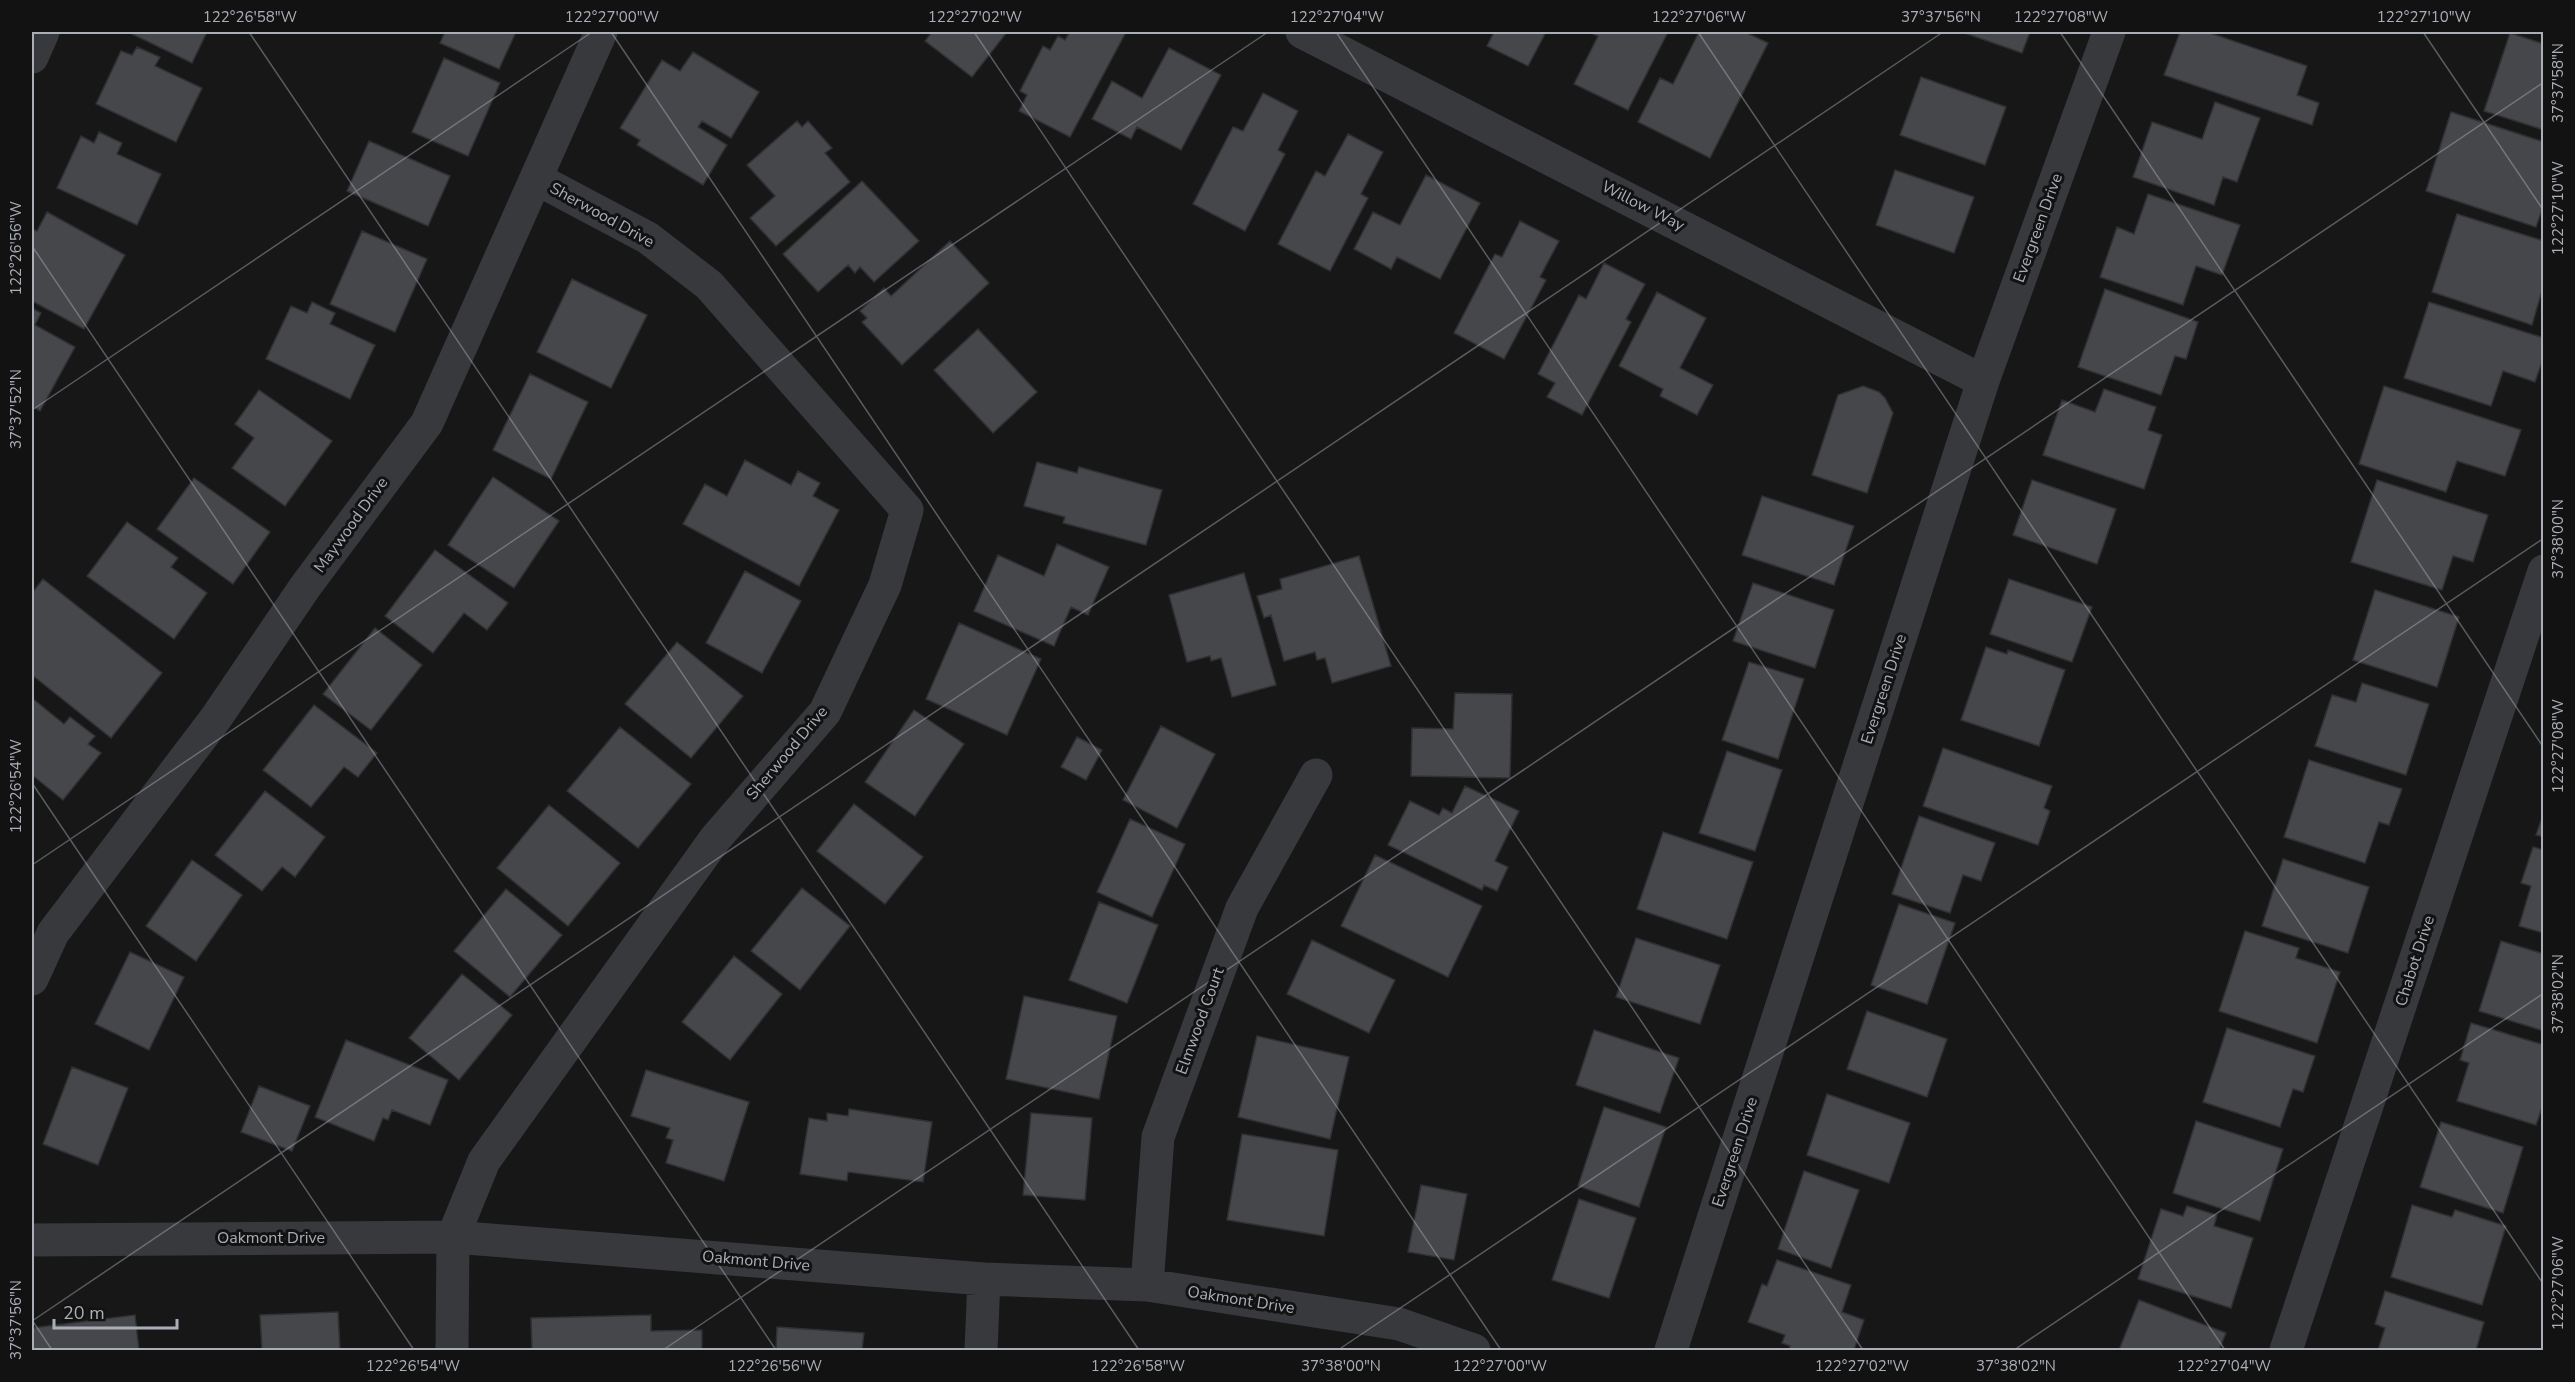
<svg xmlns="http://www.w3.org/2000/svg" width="2575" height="1382" viewBox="0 0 2575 1382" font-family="'Nunito Sans',sans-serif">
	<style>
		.building { fill: #46474b; stroke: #313134; stroke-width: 1.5 }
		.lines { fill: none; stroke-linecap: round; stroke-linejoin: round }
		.minor { stroke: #38393d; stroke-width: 33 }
		.ticks { fill: none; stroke: #aaafb7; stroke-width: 1.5; stroke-opacity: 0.45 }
		.labels { text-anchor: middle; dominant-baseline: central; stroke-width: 6; stroke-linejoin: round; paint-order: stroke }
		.street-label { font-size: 16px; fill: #aaafb7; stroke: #121213 }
		.neatline { fill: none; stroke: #aaafb7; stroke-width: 2 }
		.ticks-label { font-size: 15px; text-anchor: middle; fill: #aaafb7 }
	</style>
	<rect width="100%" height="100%" fill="#171718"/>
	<path class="building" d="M128 32H207L192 63Z
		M445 32H516L499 69 440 43Z
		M932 32H1007L972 77 925 41Z
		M1070 32H1126L1070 137 1019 111 1027 95 1020 91 1043 46 1050 50 1058 36 1065 40Z
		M1494 32H1546L1528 66 1487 46Z
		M1589 32H1668L1628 110 1574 84 1598 36Z
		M1699 32H1745L1768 43 1710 158 1638 122 1660 78 1673 84Z
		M1962 32H2030L2022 53Z
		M2180 32H2207L2307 66 2297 95 2319 103 2312 125 2164 75Z
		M2510 33 2544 44V130L2484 111Z
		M137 47 160 57 155 66 202 88 176 142 96 104 121 51 132 55Z
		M1169 48 1221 75 1181 150 1137 127 1131 139 1092 119 1112 81 1142 98Z
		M693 52 759 92 731 138 702 121 698 127 727 145 703 185 637 145 640 140 620 128 662 60 680 71Z
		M444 58 500 83 468 156 412 132Z
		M1921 77 2006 107 1985 165 1900 135Z
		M1263 93 1298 111 1278 150 1285 154 1245 231 1193 204 1233 127 1243 131Z
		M2215 102 2260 118 2237 182 2223 177 2214 205 2133 177 2152 122 2202 139Z
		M2451 112 2544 142V204L2536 227 2426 191Z
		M797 121 802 127 808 121 832 148 825 153 850 182 776 246 750 218 775 196 747 165Z
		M99 132 122 143 117 154 161 174 137 225 57 188 81 136 94 143Z
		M1348 134 1383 152 1361 194 1368 198 1330 271 1278 244 1316 171 1325 176Z
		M369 141 450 176 428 226 347 191Z
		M1895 170 1974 197 1954 253 1876 225Z
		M1426 175 1480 203 1440 279 1397 257 1391 269 1354 249 1373 212 1400 225Z
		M862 181 919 241 874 282 860 267 855 273 848 265 818 292 783 254Z
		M2148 194 2240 225 2222 275 2196 266 2183 305 2100 277 2117 227 2134 234Z
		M47 212 125 255 84 329 32 301V229L37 231Z
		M2457 214 2544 241V294H2541L2532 325 2432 292Z
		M1520 221 1559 241 1540 277 1546 280 1504 359 1454 333 1495 254 1502 257Z
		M362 231 427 259 395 332 330 304Z
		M950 241 989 283 902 365 862 322 867 318 860 311 884 288 891 296Z
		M1604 263 1645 284 1626 319 1631 322 1582 415 1547 397 1555 383 1538 374 1579 295 1586 299Z
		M572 279 647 315 611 388 537 352Z
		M2105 289 2198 322 2186 359 2175 356 2161 395 2078 367Z
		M1657 292 1706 318 1680 368 1713 385 1697 415 1660 396 1663 389 1619 366Z
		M312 302 335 313 330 324 375 345 350 399 266 359 291 306 307 313Z
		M2429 302 2544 338V356L2535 382 2503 371 2491 406 2404 378Z
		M32 308 41 313 35 325 75 347 40 411 32 406Z
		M978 329 1037 392 993 433 934 370Z
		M530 374 588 402 551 479 493 450Z
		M1863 386 1879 392 1885 398 1893 413 1867 493 1812 475 1838 395Z
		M2384 386 2521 430 2505 476 2457 461 2446 492 2359 464Z
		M2104 389 2156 407 2148 430 2162 435 2144 489 2043 455 2062 400 2095 412Z
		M259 390 332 441 285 506 232 468 254 438 235 424Z
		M745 460 791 485 798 471 820 483 813 496 839 510 799 586 683 524 705 484 727 496Z
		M1037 462 1077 473 1079 467 1162 490 1146 545 1063 523 1065 517 1024 506Z
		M493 477 559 521 514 588 448 545Z
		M194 478 270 532 233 584 157 529Z
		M2032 480 2116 509 2097 564 2013 535Z
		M2377 480 2488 515 2473 562 2453 556 2442 590 2351 562Z
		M1762 496 1854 526 1834 585 1742 555Z
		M127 522 178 558 171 567 207 593 174 639 87 576Z
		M1057 544 1109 567 1088 615 1071 607 1054 646 974 611 998 555 1044 576Z
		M435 550 508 603 487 630 464 613 433 653 385 616Z
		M1359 556 1391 666 1332 683 1325 658 1317 660 1315 652 1284 661 1271 615 1264 618 1257 596 1282 589 1280 579Z
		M745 571 801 601 762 673 706 643Z
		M1244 573 1276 685 1232 697 1221 658 1211 661 1210 656 1187 662 1169 595Z
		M43 579 162 673 111 738 32 675V593Z
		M2009 579 2092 607 2072 662 1990 634Z
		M1753 583 1834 610 1815 668 1733 641Z
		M2375 590 2459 617 2437 687 2353 660Z
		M959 623 1041 659 1007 735 926 699Z
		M375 628 422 665 371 730 323 694Z
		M677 642 743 696 691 758 625 704Z
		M1986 647 2007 654 2008 650 2065 670 2039 746 1961 720Z
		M1749 662 1804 679 1778 759 1722 740Z
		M2362 683 2429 704 2406 775 2315 746 2332 695 2356 702Z
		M1455 693 1512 694 1510 778 1411 776 1412 728 1453 729Z
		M32 698 64 724 70 717 95 736 88 744 101 753 63 800 32 775Z
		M314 705 377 753 358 777 344 767 311 807 263 770Z
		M914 710 964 744 915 816 865 782Z
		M1161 726 1215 754 1177 828 1123 800Z
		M620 727 691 784 638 848 567 791Z
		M1077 737 1102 750 1086 780 1061 767Z
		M1943 748 2052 786 2044 808 2050 811 2038 845 1923 806Z
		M1727 751 1782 770 1755 851 1699 833Z
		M2309 760 2402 789 2389 825 2379 822 2365 863 2284 837Z
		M1465 786 1519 811 1495 861 1508 867 1497 891 1484 885 1482 890 1388 845 1410 801 1439 815 1443 808 1452 813Z
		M265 791 325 837 295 877 282 867 262 891 215 855Z
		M854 804 923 857 885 904 817 851Z
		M549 805 620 863 568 926 497 868Z
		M2544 812V837L2536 835Z
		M1919 816 1995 843 1981 881 1963 875 1950 913 1892 894Z
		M1130 819 1185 844 1152 917 1097 892Z
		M1663 832 1753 862 1727 939 1637 909Z
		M2533 847 2544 850V933L2519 926 2531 886 2521 883Z
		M1375 855 1482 906 1448 977 1341 926Z
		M2283 859 2369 887 2348 953 2262 926Z
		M192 860 242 895 196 961 146 926Z
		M802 888 850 926 800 990 751 951Z
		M506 889 562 935 510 997 454 951Z
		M1099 902 1158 925 1127 1003 1069 980Z
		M1899 904 1955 923 1927 1004 1871 985Z
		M2245 931 2299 948 2296 958 2340 972 2317 1043 2219 1011Z
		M1636 938 1720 965 1700 1024 1616 997Z
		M1312 940 1395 980 1369 1033 1287 994Z
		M2501 941 2544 954V1031L2479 1011Z
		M130 952 184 977 149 1050 95 1024Z
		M734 956 782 994 730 1060 682 1022Z
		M462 974 512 1015 459 1080 409 1038Z
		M1024 996 1117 1016 1099 1099 1006 1079Z
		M1867 1011 1947 1039 1927 1097 1847 1069Z
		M2471 1023 2544 1045V1102L2536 1125 2457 1101 2469 1063 2460 1060Z
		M2227 1028 2315 1056 2303 1092 2293 1089 2280 1127 2203 1102Z
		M1594 1030 1679 1058 1660 1113 1576 1085Z
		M1257 1036 1349 1057 1330 1139 1238 1117Z
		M346 1040 448 1080 430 1125 392 1110 388 1120 383 1118 374 1141 315 1117Z
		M72 1067 128 1088 98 1165 43 1144Z
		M646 1070 749 1102 724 1181 666 1163 673 1140 666 1138 670 1128 631 1116Z
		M259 1086 310 1106 292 1151 241 1132Z
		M1827 1094 1910 1123 1889 1183 1807 1155Z
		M1604 1107 1666 1127 1639 1207 1578 1186Z
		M849 1109 932 1122 923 1182 848 1172 847 1181 800 1174 809 1118 827 1121V1113L848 1116Z
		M1031 1113 1092 1118 1085 1200 1023 1195Z
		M2196 1121 2283 1149 2260 1221 2173 1193Z
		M2441 1122 2523 1147 2503 1213 2420 1187Z
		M1242 1134 1338 1150 1324 1236 1227 1220Z
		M1804 1171 1859 1190 1831 1268 1778 1249Z
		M1421 1185 1467 1194 1454 1260 1408 1252Z
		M1579 1199 1636 1218 1609 1298 1552 1280Z
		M2412 1205 2452 1217 2455 1210 2506 1226 2482 1305 2391 1277Z
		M2187 1206 2217 1215 2214 1226 2253 1238 2231 1308 2138 1279 2161 1209 2183 1216Z
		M1777 1260 1851 1285 1842 1312 1864 1320 1854 1350H1789L1790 1346 1782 1343 1785 1335 1748 1322 1762 1284 1767 1286Z
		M2385 1291 2484 1322 2476 1350H2378L2385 1328 2375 1324Z
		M2139 1300 2226 1333 2219 1350H2119Z
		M338 1312 340 1350H262L260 1315Z
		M135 1315 139 1350H32V1328Z
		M651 1315V1331L702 1330V1350H532L531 1318Z
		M777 1327 864 1333 862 1350H776Z"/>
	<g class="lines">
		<path class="minor" d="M1302 32 1983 381
			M32 57 43 32
			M32 979 53 933 216 718 305 587 427 423 601 32
			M32 1240 453 1237 984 1279 1147 1285 1399 1324 1474 1350
			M1147 1285 1158 1137 1242 908 1316 775
			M452 1350 453 1237 484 1161 715 839 825 712 885 585 907 510 709 285 648 238 537 179
			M981 1350 984 1279
			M1671 1350 1983 381 2109 32
			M2286 1350 2544 571"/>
	</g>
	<path class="ticks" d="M249 32 1139 1350M611 32 1501 1350M974 32 1863 1350M1336 32 2225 1350M1698 32 2544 1285M2060 32 2544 748M2423 32 2544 211M32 246 776 1350M32 410 592 32M32 783 414 1350M32 865 1268 32M32 1320 52 1350M32 1321 1943 32M663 1350 2544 82M1338 1350 2544 538M2014 1350 2544 993"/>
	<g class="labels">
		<g class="street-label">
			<text transform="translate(1643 206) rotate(27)">Willow Way</text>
			<text transform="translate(602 215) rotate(29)">Sherwood Drive</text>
			<text transform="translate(2038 228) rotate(-70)">Evergreen Drive</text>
			<text transform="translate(351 525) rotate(-54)">Maywood Drive</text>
			<text transform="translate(1884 689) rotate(-72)">Evergreen Drive</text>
			<text transform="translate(787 753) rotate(-50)">Sherwood Drive</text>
			<text transform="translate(2415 961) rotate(-72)">Chabot Drive</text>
			<text transform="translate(1200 1021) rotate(-70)">Elmwood Court</text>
			<text transform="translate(1735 1152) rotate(-72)">Evergreen Drive</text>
			<text x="271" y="1238">Oakmont Drive</text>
			<text transform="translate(756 1261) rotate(5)">Oakmont Drive</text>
			<text transform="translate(1241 1300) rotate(9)">Oakmont Drive</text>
		</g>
	</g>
	<rect width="2575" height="1382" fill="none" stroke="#121213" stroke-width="66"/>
	<path d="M54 1319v9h123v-9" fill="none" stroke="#aaafb7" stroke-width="3"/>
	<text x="63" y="1319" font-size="18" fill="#aaafb7" stroke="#121213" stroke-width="4.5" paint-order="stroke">20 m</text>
	<rect x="33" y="33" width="2509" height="1316" class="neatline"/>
	<g class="ticks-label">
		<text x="250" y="22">122°26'58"W</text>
		<text x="612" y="22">122°27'00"W</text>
		<text x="975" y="22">122°27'02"W</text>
		<text x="1337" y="22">122°27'04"W</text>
		<text x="1699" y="22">122°27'06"W</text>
		<text x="1941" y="22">37°37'56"N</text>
		<text x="2061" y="22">122°27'08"W</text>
		<text x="2424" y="22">122°27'10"W</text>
		<text transform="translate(2558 83) rotate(-90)" y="5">37°37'58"N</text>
		<text transform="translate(2558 208) rotate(-90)" y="5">122°27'10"W</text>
		<text transform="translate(16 248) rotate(-90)" y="5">122°26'56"W</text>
		<text transform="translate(16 409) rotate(-90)" y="5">37°37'52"N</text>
		<text transform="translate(2558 539) rotate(-90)" y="5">37°38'00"N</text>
		<text transform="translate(2558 746) rotate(-90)" y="5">122°27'08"W</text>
		<text transform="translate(16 786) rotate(-90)" y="5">122°26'54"W</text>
		<text transform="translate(2558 994) rotate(-90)" y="5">37°38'02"N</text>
		<text transform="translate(2558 1283) rotate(-90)" y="5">122°27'06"W</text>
		<text transform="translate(16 1320) rotate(-90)" y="5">37°37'56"N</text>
		<text x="413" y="1371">122°26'54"W</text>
		<text x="775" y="1371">122°26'56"W</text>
		<text x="1138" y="1371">122°26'58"W</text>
		<text x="1341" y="1371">37°38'00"N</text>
		<text x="1500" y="1371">122°27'00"W</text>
		<text x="1862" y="1371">122°27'02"W</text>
		<text x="2016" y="1371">37°38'02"N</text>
		<text x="2224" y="1371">122°27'04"W</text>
	</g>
</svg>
